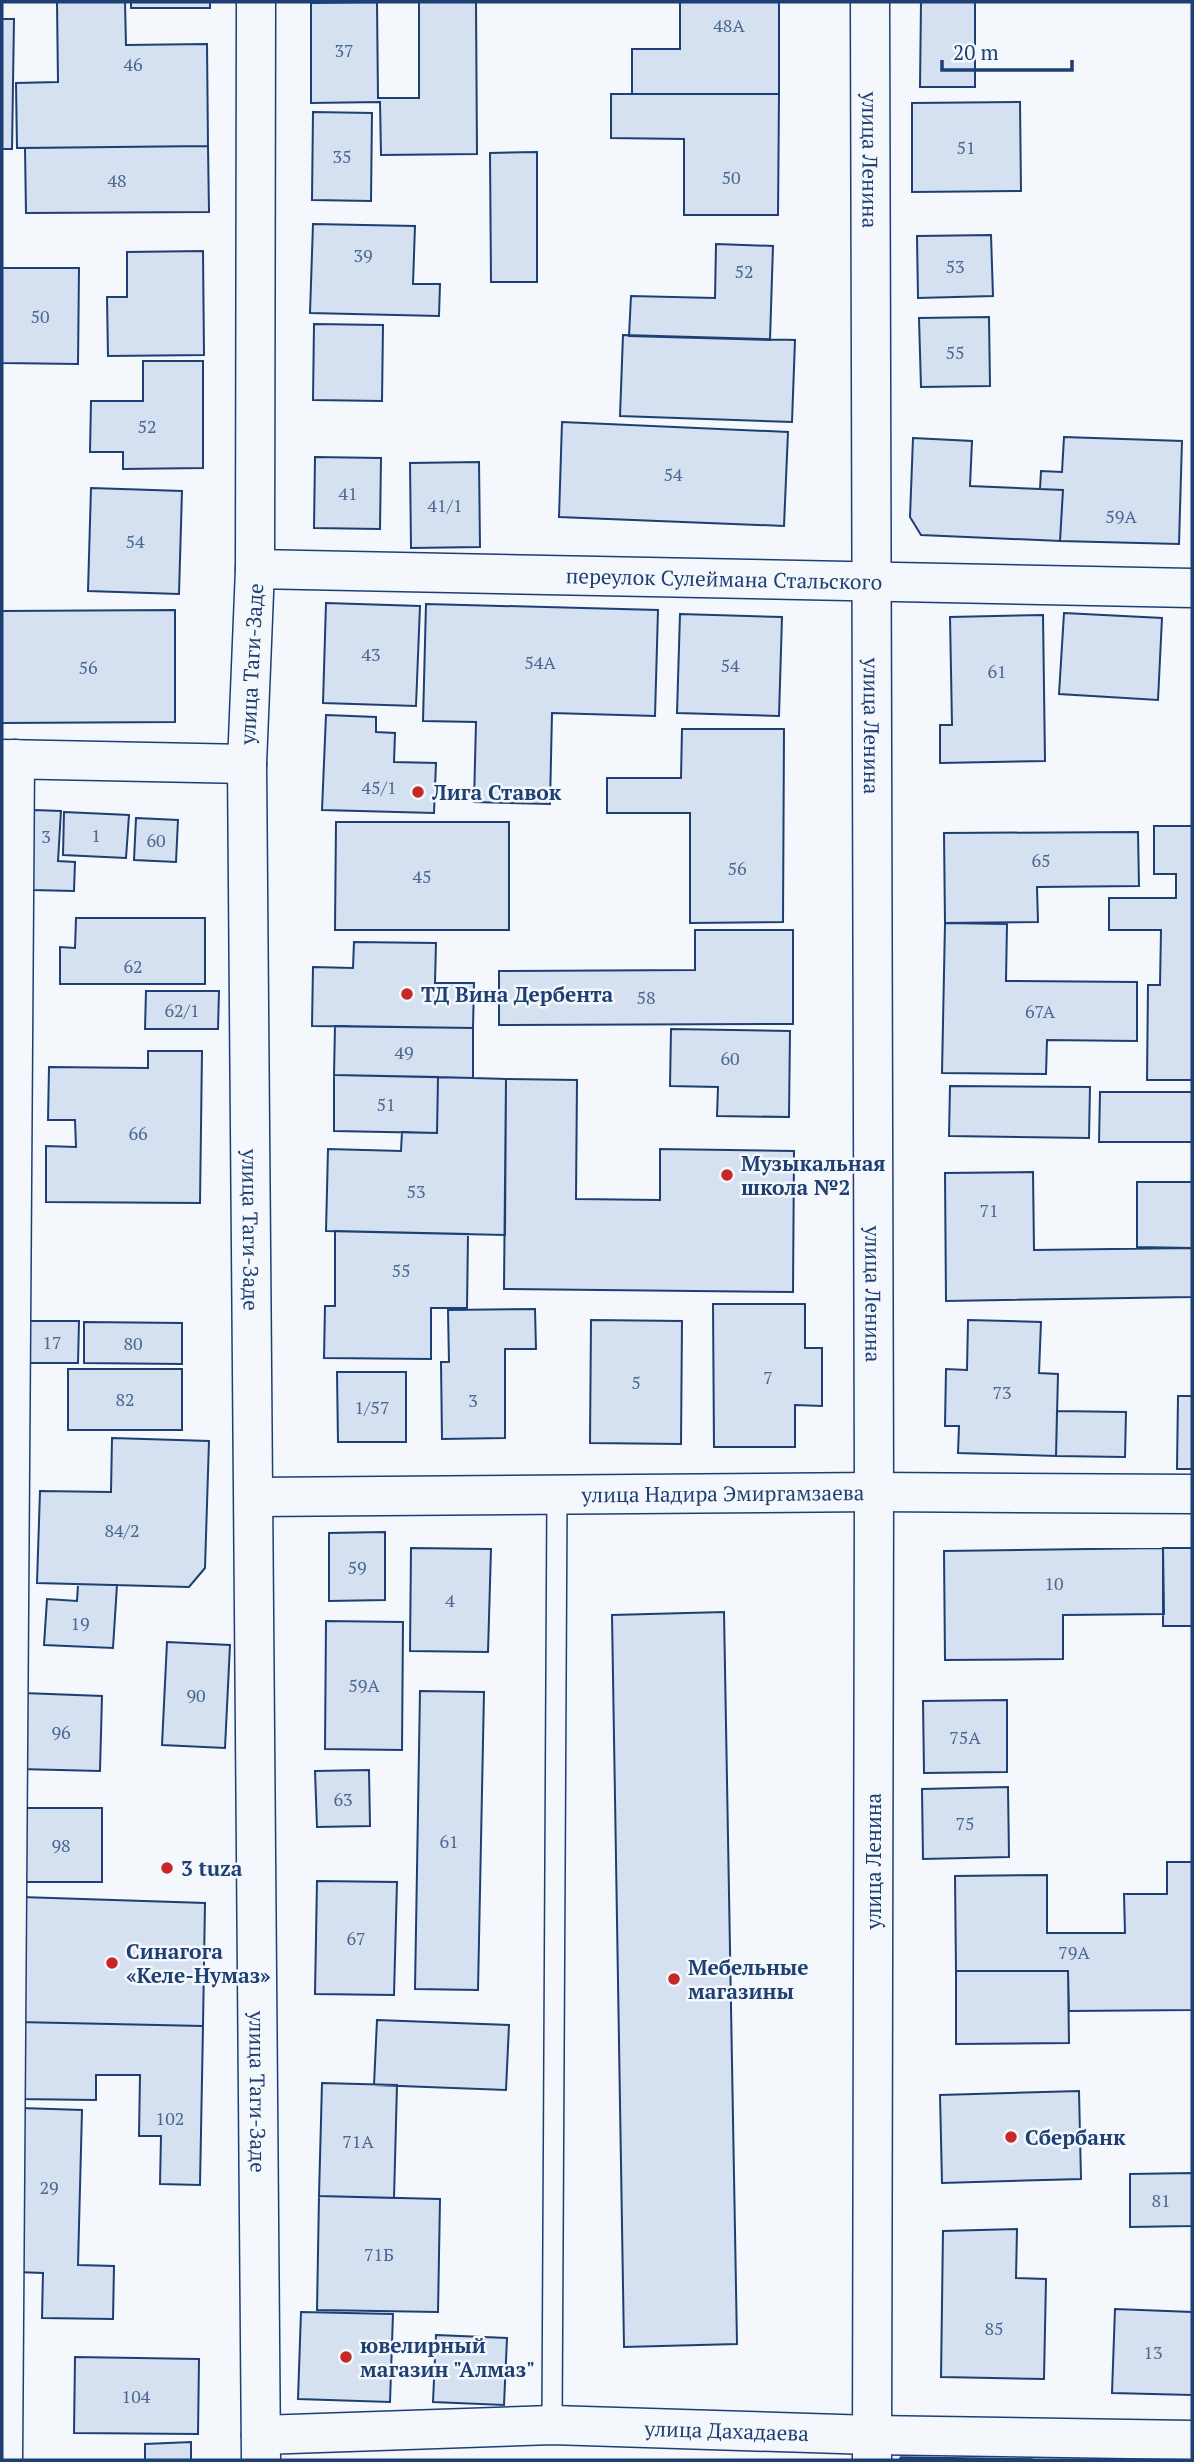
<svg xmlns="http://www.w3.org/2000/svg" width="1194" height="2462" viewBox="0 0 1194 2462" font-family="'PT Serif',serif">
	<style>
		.building { fill: #d5e0f0; stroke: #1d3f73; stroke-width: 2 }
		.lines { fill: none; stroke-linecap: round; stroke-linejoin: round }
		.lane-casing { stroke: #1d3f73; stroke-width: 22 }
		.street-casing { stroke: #1d3f73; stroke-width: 41 }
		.secondary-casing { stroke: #1d3f73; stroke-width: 41 }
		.lane { stroke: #f4f7fb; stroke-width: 19 }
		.street { stroke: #f4f7fb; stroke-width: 38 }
		.secondary { stroke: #f4f7fb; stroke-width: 38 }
		.wall { stroke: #1d3f73; stroke-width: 3.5 }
		.poi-dot { fill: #c62828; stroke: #f4f7fb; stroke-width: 2.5 }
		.labels { text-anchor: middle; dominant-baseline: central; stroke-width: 5; stroke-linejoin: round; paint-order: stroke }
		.number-label { font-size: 18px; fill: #4b6792 }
		.street-label { font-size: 21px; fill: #1d3f73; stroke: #f4f7fb }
		.poi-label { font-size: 21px; font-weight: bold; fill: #1d3f73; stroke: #f4f7fb; text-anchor: start }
	</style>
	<rect width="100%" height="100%" fill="#f4f7fb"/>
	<path class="building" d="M57 2H125L126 45 207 44 208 146 17 148 16 83 58 82Z
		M131 2H210V8H131Z
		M377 2 378 98H419V2H476L477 154 381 155 380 102 311 103V3Z
		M680 2H779V94H632V49H680Z
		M921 2H975V87H920Z
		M2 19H14L12 149H2Z
		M611 94H779L778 215H684V139L611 138Z
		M1020 102 1021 191 912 192V103Z
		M313 112 372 113 371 201 312 200Z
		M208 146 209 212 26 213 25 148Z
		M537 152V282H491L490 153Z
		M313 224 415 226 413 284H440L439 316 310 313Z
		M991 235 993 296 918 298 917 236Z
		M716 244 773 246 770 340 629 336 631 296 715 298Z
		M203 251 204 355 108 356 107 297H127V252Z
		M2 268H79L78 364 2 363Z
		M989 317 990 386 921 387 919 318Z
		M314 324 383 325 382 401 313 400Z
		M623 335 795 340 792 422 620 416Z
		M143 361H203V468L123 469V452H90L91 401H143Z
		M562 422 788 432 784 526 559 517Z
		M1064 437 1182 441 1179 544 1060 541 1063 490 1040 489 1041 471 1062 472Z
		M913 438 972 441 970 486 1063 490 1060 541 921 535 910 517Z
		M315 457 381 458 380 529 314 528Z
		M479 462 480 547 411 548 410 463Z
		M91 488 182 491 179 594 88 591Z
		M326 603 420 606 416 706 323 703Z
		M426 604 658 610 655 716 552 713 550 804 474 802 476 722 423 721Z
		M175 610V722L2 723V611Z
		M1064 613 1162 618 1158 700 1059 694Z
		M680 614 782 617 779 716 677 713Z
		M1043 615 1045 761 940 763V725H952L950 617Z
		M326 715 376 717V732L395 733 394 762 436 763 434 813 322 810Z
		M682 729H784L783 922 690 923V813H607V778H681Z
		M34 810 61 811 58 861 75 862 74 891 31 890Z
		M64 812 129 815 126 858 63 855Z
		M136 818 178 820 176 862 134 860Z
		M336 822H509V930H335Z
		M1154 826H1192V1080H1147L1148 985H1160L1161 930H1109V898H1176V874H1154Z
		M1138 832 1139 886 1037 887 1038 922 945 923 944 833Z
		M76 918H205V984H60V947L75 948Z
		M945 923 1007 924 1006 981 1137 982V1041L1047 1040 1046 1074 942 1073Z
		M695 930H793V1024L499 1025V971L695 970Z
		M354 942 436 943 435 983H474L473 1028 312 1026 313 967 353 968Z
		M146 991H219L218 1029H145Z
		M335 1026 473 1028V1078L334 1075Z
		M671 1029 790 1031 789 1117 717 1116 718 1087 670 1086Z
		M148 1051H202L200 1203 46 1202V1146L76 1147 75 1120H48L49 1067 148 1068Z
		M334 1075 438 1077 437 1133 334 1131Z
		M438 1077 506 1079 505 1235 326 1231 328 1149 401 1151 402 1132 437 1133Z
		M506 1079 577 1080 576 1199 660 1200V1149L794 1151 793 1292 504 1289Z
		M950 1086 1090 1087 1089 1138 949 1136Z
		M1100 1092H1192V1142H1099Z
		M1033 1172 1034 1250 1192 1248V1297L946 1301 945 1173Z
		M1137 1182H1192V1248L1137 1247Z
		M335 1231 468 1234 467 1308H431V1359L324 1358 325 1306H335Z
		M713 1304H805V1348H822V1406L795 1405V1447H714Z
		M535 1309 536 1349H505V1438L442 1439 441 1362H449L448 1310Z
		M591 1320 682 1321 681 1444 590 1443Z
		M968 1320 1041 1322 1039 1373 1058 1374 1056 1456 958 1453 959 1426H945L946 1369 967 1370Z
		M26 1321H79L78 1363H26Z
		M84 1322 182 1323V1364L84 1363Z
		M68 1369H182V1430H68Z
		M337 1372H406V1442H338Z
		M1178 1396H1192V1469H1177Z
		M1057 1411 1126 1412 1125 1457 1056 1456Z
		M112 1438 209 1441 205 1568 189 1587 37 1583 40 1491 111 1492Z
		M385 1532V1600L329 1601V1533Z
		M411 1548 491 1549 488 1652 410 1651Z
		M1163 1548H1192V1626H1163Z
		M1163 1548 1164 1614 1063 1615V1659L945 1660 944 1551Z
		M78 1585H117L113 1648 44 1645 47 1599 77 1601Z
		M724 1612 737 2344 624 2347 612 1615Z
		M326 1621 403 1622 402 1750 325 1749Z
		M167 1642 230 1645 225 1748 162 1745Z
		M420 1691 484 1692 478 1990 415 1989Z
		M23 1693 102 1696 100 1771 19 1769Z
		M1007 1700V1772L924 1773 923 1701Z
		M369 1770 370 1826 317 1827 315 1771Z
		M1008 1787 1009 1857 923 1859 922 1789Z
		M19 1808H102V1882H20Z
		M1167 1862H1192V2010L1069 2011 1068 1971H956L955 1876 1047 1875V1933H1125L1124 1894H1167Z
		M317 1881 397 1882 394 1995 315 1994Z
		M21 1897 205 1903 203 2026 18 2022Z
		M956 1971H1068L1069 2043 956 2044Z
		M377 2020 509 2025 506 2090 374 2085Z
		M18 2022 203 2026 200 2185 160 2184 161 2136H139L140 2075H96V2100L16 2099Z
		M322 2083 397 2085 394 2198 319 2196Z
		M1079 2091 1081 2179 942 2183 940 2095Z
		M21 2108 82 2110 78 2265 114 2266 113 2319 42 2318 43 2273 16 2272Z
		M1192 2173V2226L1130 2227V2174Z
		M319 2196 440 2199 438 2312 317 2310Z
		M1017 2229 1016 2278 1046 2279 1044 2379 941 2377 943 2231Z
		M1115 2309 1192 2312V2395L1112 2393Z
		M301 2312 393 2314 390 2402 298 2399Z
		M436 2335 507 2338 504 2405 433 2402Z
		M75 2357 199 2359 198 2434 74 2433Z
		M191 2442V2460H145V2444Z"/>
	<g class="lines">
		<defs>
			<path id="lane" d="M552 2425 557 1495"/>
			<g id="street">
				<path id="s1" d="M255 569 1192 588"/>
				<path id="s2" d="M254 1497 874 1492 1192 1494"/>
				<path id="s3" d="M261 2435 552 2425 872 2435 1192 2440"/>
				<path d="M3 2460 15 759"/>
			</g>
			<g id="secondary">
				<path id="s4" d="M256 2 255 569 247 764 261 2460"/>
				<path id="s5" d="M870 2 874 1492 872 2460"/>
				<path d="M2 759 247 764"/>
			</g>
		</defs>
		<use href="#lane" class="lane-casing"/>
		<use href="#street" class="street-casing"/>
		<use href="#secondary" class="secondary-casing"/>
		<use href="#lane" class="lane"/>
		<use href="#street" class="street"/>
		<use href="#secondary" class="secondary"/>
		<path class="wall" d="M901 2460V2458L1032 2460"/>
	</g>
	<g class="poi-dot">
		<circle cx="418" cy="792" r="7"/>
		<circle cx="407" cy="994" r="7"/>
		<circle cx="727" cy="1175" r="7"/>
		<circle cx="167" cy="1868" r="7"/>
		<circle cx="112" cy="1963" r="7"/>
		<circle cx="674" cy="1979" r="7"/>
		<circle cx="1011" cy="2137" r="7"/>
		<circle cx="346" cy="2357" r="7"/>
	</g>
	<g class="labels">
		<g class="number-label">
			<text x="729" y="25">48А</text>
			<text x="344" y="50">37</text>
			<text x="133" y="64">46</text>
			<text x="966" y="147">51</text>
			<text x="342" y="156">35</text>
			<text x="731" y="177">50</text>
			<text x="117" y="180">48</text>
			<text x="363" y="255">39</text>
			<text x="955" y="266">53</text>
			<text x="744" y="271">52</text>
			<text x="40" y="316">50</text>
			<text x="955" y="352">55</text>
			<text x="147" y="426">52</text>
			<text x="673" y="474">54</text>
			<text x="348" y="493">41</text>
			<text x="445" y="505">41/1</text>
			<text x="1121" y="516">59А</text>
			<text x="135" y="541">54</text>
			<text x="371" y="654">43</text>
			<text x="540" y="662">54А</text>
			<text x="730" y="665">54</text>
			<text x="88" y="667">56</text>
			<text x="997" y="671">61</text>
			<text x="379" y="787">45/1</text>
			<text x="96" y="835">1</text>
			<text x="46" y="836">3</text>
			<text x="156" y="840">60</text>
			<text x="1041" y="860">65</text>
			<text x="737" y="868">56</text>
			<text x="422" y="876">45</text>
			<text x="133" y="966">62</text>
			<text x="646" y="997">58</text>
			<text x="182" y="1010">62/1</text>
			<text x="1040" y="1011">67А</text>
			<text x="404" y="1052">49</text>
			<text x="730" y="1058">60</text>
			<text x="386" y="1104">51</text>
			<text x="138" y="1133">66</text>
			<text x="416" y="1191">53</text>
			<text x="989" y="1210">71</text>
			<text x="401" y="1270">55</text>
			<text x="52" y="1342">17</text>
			<text x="133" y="1343">80</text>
			<text x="768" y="1377">7</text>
			<text x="636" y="1382">5</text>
			<text x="1002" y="1392">73</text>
			<text x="125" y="1399">82</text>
			<text x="473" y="1400">3</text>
			<text x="372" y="1407">1/57</text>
			<text x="122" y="1530">84/2</text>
			<text x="357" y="1567">59</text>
			<text x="1054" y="1583">10</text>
			<text x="450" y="1600">4</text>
			<text x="80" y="1623">19</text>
			<text x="364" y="1685">59А</text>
			<text x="196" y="1695">90</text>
			<text x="61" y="1732">96</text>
			<text x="965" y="1737">75А</text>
			<text x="343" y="1799">63</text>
			<text x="965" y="1823">75</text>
			<text x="449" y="1841">61</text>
			<text x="61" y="1845">98</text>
			<text x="356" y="1938">67</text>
			<text x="1074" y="1952">79А</text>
			<text x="170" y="2118">102</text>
			<text x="358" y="2141">71А</text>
			<text x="49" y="2187">29</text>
			<text x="1161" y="2200">81</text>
			<text x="379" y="2254">71Б</text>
			<text x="994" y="2328">85</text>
			<text x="1153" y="2352">13</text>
			<text x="136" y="2396">104</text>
		</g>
		<g class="street-label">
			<text stroke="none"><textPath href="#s5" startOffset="158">улица Ленина</textPath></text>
			<text stroke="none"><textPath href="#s1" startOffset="469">переулок Сулеймана Стальского</textPath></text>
			<text transform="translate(251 664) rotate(-87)">улица Таги-Заде</text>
			<text stroke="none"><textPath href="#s5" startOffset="724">улица Ленина</textPath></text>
			<text stroke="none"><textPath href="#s4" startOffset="1228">улица Таги-Заде</textPath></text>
			<text stroke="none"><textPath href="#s5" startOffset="1292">улица Ленина</textPath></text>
			<text stroke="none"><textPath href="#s2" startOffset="469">улица Надира Эмиргамзаева</textPath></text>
			<text transform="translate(873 1861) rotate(-90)">улица Ленина</text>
			<text stroke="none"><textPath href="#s4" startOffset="2090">улица Таги-Заде</textPath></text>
			<text stroke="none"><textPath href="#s3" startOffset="466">улица Дахадаева</textPath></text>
		</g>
		<g class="poi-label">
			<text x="432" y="792">Лига Ставок</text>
			<text x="421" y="994">ТД Вина Дербента</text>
			<text x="741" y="1163">Музыкальная<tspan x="741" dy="24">школа №2</tspan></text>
			<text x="181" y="1868">3 tuza</text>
			<text x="126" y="1951">Синагога<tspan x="126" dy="24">«Келе-Нумаз»</tspan></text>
			<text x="688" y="1967">Мебельные<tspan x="688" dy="24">магазины</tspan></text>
			<text x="1025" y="2137">Сбербанк</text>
			<text x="360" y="2345">ювелирный<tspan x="360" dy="24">магазин "Алмаз"</tspan></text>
		</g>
	</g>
	<rect width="1194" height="2462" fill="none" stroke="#1d3f73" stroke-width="7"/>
	<path d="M942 60v10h130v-10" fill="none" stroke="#1d3f73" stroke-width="3.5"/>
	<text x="953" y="60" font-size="21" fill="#1d3f73" stroke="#f4f7fb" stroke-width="5" paint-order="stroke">20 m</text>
</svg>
